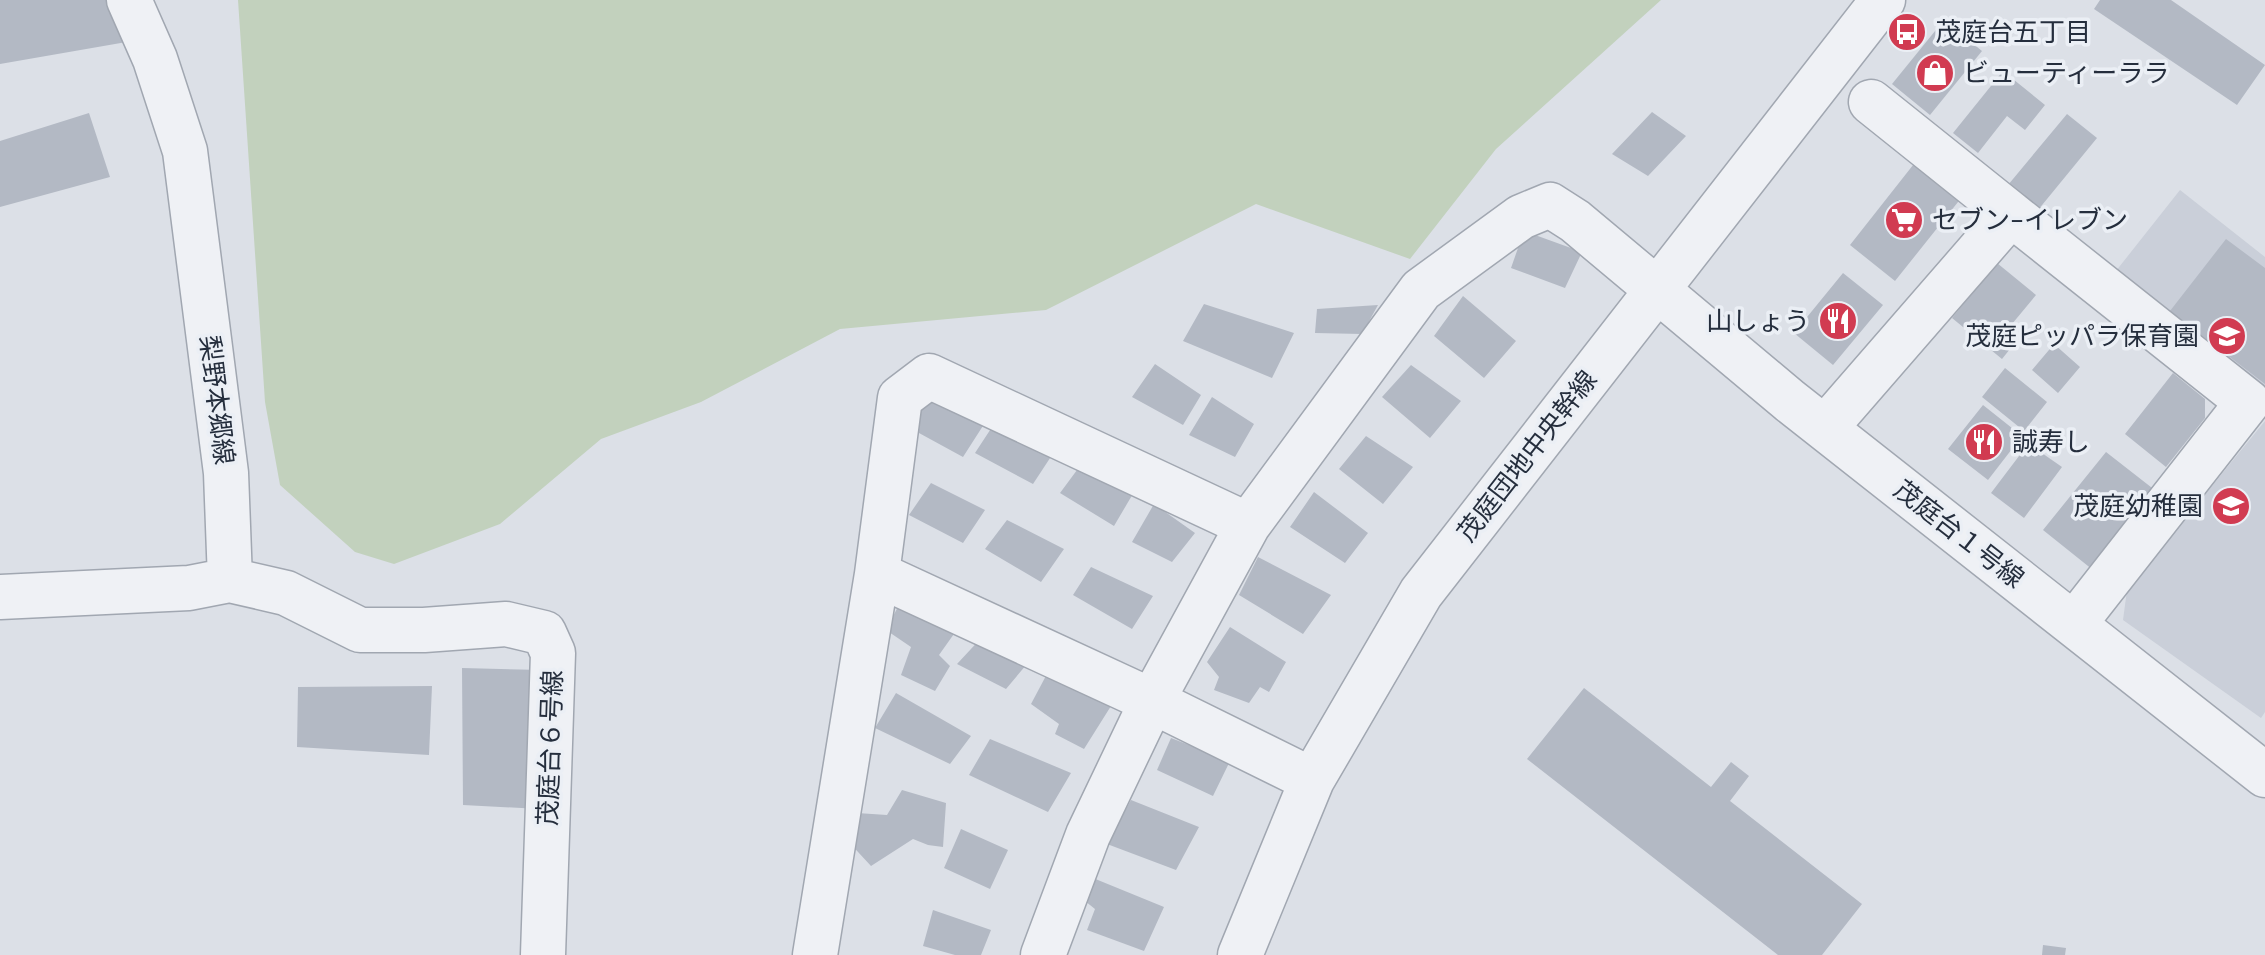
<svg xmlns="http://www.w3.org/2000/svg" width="2265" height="955" viewBox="0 0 2265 955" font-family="'DM Sans','Noto Sans JP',sans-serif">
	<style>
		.built { fill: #cacfd9 }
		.green { fill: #c2d1bd }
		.building { fill: #b3b9c4 }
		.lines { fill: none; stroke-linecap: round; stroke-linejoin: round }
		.minor-casing { stroke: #a1a7b1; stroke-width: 47 }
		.minor { stroke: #eff1f5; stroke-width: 44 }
		.labels { text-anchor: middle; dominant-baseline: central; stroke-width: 7; stroke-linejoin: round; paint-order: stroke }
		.poi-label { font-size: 26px; fill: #252e3d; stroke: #ebeff5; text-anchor: start }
		.street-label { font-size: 26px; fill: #252e3d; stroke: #ebeff5 }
	</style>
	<rect width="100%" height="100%" fill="#dce0e7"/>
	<path class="built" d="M2180 190 2265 257V395L2112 276Z
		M2265 421V712L2261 718 2123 620 2127 590Z"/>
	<path class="green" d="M238 0H1661L1496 149 1410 259 1256 204 1046 310 840 329 701 402 601 439 500 524 394 564 355 552 280 485 265 402Z"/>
	<path class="building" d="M0 0H121L138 40 0 64Z
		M2100 0H2171L2265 65 2237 105 2094 9Z
		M1944 20 1982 51 1930 115 1892 84Z
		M2003 71 2045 105 2025 130 2007 116 1978 153 1953 133Z
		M1652 112 1686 136 1648 176 1612 154Z
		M89 113 110 177 0 207V141Z
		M2067 114 2097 138 2038 210 2008 185Z
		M1917 160 1962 197 1895 281 1850 245Z
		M1524 231 1582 252 1565 288 1511 268Z
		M2226 239 2265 268V384L2170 311Z
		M1997 263 2036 295 2007 330 2018 339 2002 359 1952 318Z
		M1843 273 1883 305 1833 365 1794 333Z
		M1463 296 1516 341 1484 378 1434 336Z
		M1204 304 1294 333 1272 378 1183 341Z
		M1378 305 1362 334 1315 333 1317 309Z
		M2054 344 2080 367 2058 393 2032 370Z
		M1155 364 1201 395 1183 425 1132 397Z
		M1411 365 1461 401 1430 438 1382 397Z
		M2005 368 2047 402 2024 431 1982 397Z
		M2173 373 2205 399V418L2166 467 2125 434Z
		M932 391 988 418 963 457 908 427Z
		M1212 397 1254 424 1235 457 1189 435Z
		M1983 405 2022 436 1988 480 1948 449Z
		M994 424 1054 452 1033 484 975 453Z
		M2035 435 2045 443 2039 451 2062 467 2024 518 1991 493Z
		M1366 436 1413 467 1383 504 1339 469Z
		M2106 452 2156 491 2093 570 2043 530Z
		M1080 466 1134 492 1114 526 1060 493Z
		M931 483 985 510 963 543 909 515Z
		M1314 492 1368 533 1345 563 1290 527Z
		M1154 504 1195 533 1172 562 1132 542Z
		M1007 520 1064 549 1041 582 985 549Z
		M1258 557 1331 595 1303 634 1239 595Z
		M1091 567 1153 596 1132 629 1073 595Z
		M904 595 961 624 939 655 950 666 935 691 901 675 911 647 886 630Z
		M1230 627 1286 662 1269 692 1260 687 1249 703 1214 690 1219 677 1207 662Z
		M984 635 1032 658 1006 689 957 664Z
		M462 668 542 670 540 809 463 805Z
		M1048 672 1111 706 1084 749 1055 734 1059 724 1031 704Z
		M432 686 429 755 297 747 298 687Z
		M1584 688 1711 787 1731 762 1749 776 1730 801 1862 904 1822 955H1778L1527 759Z
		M896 693 971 736 950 764 875 728Z
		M1171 738 1230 761 1213 796 1157 770Z
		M990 739 1071 773 1048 812 969 775Z
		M902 790 946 803 943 847 928 845 913 839 871 866 846 839 857 813 887 815Z
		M1131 800 1199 827 1176 870 1107 844Z
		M961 829 1008 850 990 889 944 868Z
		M1093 878 1164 907 1144 951 1087 930 1095 909 1080 897Z
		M933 910 991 930 981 955H955L923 946Z
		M2043 945 2066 948 2065 955H2042Z"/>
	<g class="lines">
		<defs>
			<path id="minor" d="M129 0 155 59 185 151 226 473 230 580
				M1871 102 2011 214
				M1825 428 2011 214 2248 402 2074 624
				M877 574 1152 701 1312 780
				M0 597 189 588 230 580 286 593 360 630H424L506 624 544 633 553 653 543 955
				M815 955 877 574 900 398 929 376 1248 525
				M1043 955 1088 835 1152 701 1248 525 1421 290 1521 217 1550 205 1575 221 1790 401 2265 775
				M1240 955 1312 780 1421 593 1883 0"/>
		</defs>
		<use href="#minor" class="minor-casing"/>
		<use href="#minor" class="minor"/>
	</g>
	<defs>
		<symbol id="bus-disc" viewBox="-11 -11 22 22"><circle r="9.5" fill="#d13b51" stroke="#ebeff5"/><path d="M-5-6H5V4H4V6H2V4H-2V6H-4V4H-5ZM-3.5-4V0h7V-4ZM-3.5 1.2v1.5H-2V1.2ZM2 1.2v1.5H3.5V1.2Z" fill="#fff"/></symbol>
		<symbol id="shop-disc" viewBox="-11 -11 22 22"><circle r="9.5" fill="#d13b51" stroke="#ebeff5"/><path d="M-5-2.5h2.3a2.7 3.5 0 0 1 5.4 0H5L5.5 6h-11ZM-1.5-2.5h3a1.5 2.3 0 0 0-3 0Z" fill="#fff"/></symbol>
		<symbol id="supermarket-disc" viewBox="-11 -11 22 22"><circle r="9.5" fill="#d13b51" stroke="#ebeff5"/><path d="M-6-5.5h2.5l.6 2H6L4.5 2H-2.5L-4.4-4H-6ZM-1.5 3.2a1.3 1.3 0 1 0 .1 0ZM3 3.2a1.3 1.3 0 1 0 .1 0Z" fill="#fff"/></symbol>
		<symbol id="restaurant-disc" viewBox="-11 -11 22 22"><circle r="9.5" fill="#d13b51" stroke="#ebeff5"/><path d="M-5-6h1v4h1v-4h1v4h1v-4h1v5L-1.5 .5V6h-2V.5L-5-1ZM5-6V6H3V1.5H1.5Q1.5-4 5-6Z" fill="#fff"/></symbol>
		<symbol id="school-disc" viewBox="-11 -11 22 22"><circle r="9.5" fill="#d13b51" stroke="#ebeff5"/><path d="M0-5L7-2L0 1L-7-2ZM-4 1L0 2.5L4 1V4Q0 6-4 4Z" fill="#fff"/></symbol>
	</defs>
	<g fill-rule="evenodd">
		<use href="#bus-disc" x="1885" y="10" width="44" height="44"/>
		<use href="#shop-disc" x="1913" y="51" width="44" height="44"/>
		<use href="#supermarket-disc" x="1882" y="198" width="44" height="44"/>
		<use href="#restaurant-disc" x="1816" y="299" width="44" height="44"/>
		<use href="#school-disc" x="2205" y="314" width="44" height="44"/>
		<use href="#restaurant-disc" x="1962" y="420" width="44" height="44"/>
		<use href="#school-disc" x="2209" y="484" width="44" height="44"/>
	</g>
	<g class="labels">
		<g class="poi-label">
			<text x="1935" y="32">茂庭台五丁目</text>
			<text x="1963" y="73">ビューティーララ</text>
			<text x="1932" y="220">セブン-イレブン</text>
			<text x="1810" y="321" text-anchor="end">山しょう</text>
			<text x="2199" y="336" text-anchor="end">茂庭ピッパラ保育園</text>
			<text x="2012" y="442">誠寿し</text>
			<text x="2203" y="506" text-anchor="end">茂庭幼稚園</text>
		</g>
		<g class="street-label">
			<text transform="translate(217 400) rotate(83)">梨野本郷線</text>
			<text transform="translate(1527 456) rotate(-52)">茂庭団地中央幹線</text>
			<text transform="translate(1959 534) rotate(38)">茂庭台１号線</text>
			<text transform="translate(550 748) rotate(-88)">茂庭台６号線</text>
		</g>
	</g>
</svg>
